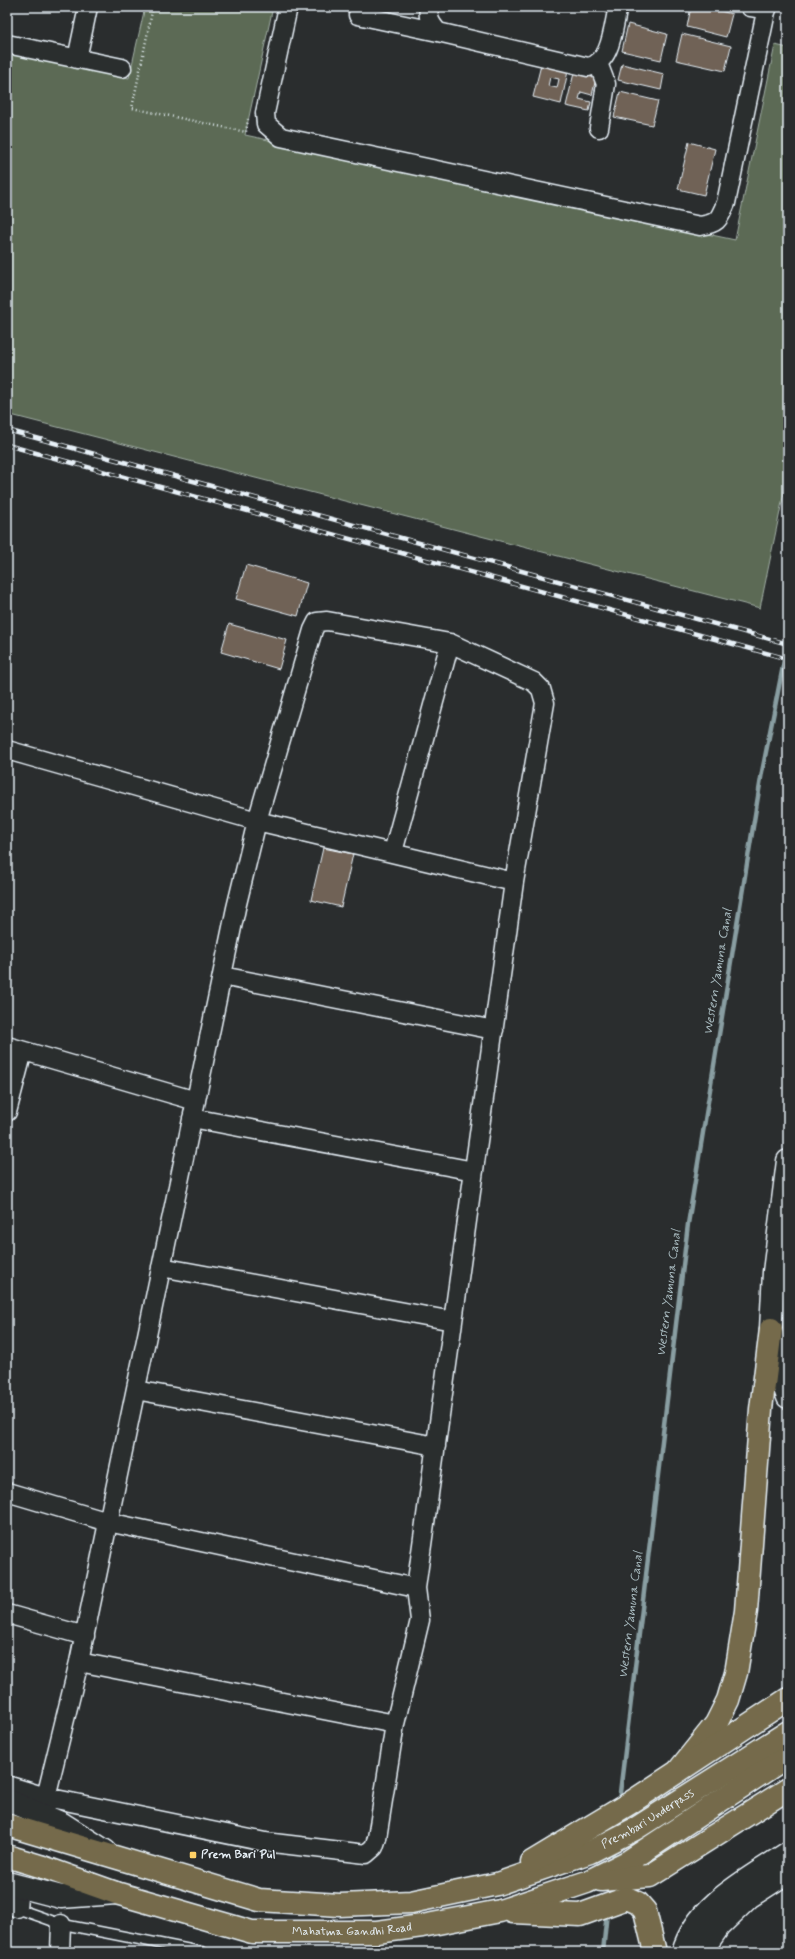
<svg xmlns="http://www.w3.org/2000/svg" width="795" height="1959" viewBox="0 0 795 1959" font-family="Mynerve,sans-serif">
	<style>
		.green { fill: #5b6b54; stroke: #a2aea6 }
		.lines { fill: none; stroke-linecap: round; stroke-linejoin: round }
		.stream { stroke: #899ea2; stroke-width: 4.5 }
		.building { fill: #6f6256; stroke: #e8f1f8; fill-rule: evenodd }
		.lane-casing { stroke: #e8f1f8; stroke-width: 12 }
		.street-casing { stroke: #e8f1f8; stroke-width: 21 }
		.secondary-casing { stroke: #e8f1f8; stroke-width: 25 }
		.primary-casing { stroke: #e8f1f8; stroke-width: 25 }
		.path { stroke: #e8f1f8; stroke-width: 2.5; stroke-dasharray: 1 3; stroke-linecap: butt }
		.lane { stroke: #2a2d2e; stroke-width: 9 }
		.street { stroke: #2a2d2e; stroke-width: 18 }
		.secondary { stroke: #2a2d2e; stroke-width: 22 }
		.primary { stroke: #746b4b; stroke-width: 22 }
		.rail-casing { stroke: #e8f1f8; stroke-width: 4.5 }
		.rail { stroke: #2a2d2e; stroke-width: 3; stroke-dasharray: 9; stroke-linecap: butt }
		.primary-bridge-casing { stroke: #e8f1f8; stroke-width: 25; stroke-linecap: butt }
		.primary-bridge { stroke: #746b4b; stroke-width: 22 }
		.poi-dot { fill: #ffd166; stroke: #2a2d2e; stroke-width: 1.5 }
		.labels { text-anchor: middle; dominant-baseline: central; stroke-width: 3; stroke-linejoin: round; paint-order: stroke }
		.street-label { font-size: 12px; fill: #e8f1f8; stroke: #2a2d2e }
		.poi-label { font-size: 12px; font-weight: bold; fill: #e8f1f8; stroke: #2a2d2e; text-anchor: start }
		.water-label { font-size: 13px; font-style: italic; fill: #a8babf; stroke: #2a2d2e }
	</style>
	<rect width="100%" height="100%" fill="#2a2d2e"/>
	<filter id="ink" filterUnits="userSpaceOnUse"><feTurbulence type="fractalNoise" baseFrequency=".025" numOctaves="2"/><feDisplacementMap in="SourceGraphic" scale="8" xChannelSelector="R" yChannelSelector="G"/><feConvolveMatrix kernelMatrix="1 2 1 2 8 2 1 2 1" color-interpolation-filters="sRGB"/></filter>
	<g filter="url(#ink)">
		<path class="green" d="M145 7H273L245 135 735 240 775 45 788 48V473L760 608 7 414V52L129 78Z"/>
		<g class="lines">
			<path class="stream" d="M619 1801 688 1224 762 772 788 641
				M612 1863 614 1846
				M603 1952 607 1912"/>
		</g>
		<path class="building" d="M691 7H704L732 14 726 37 687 27Z
			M628 24 667 34 661 60 622 51Z
			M682 34 731 46 725 71 676 60Z
			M622 64 664 74 661 90 618 80Z
			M541 65 568 71 561 104 533 97ZM550 77 559 79 557 88 548 86Z
			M574 73 596 78 592 95 581 92 579 99 591 102 589 111 566 106Z
			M620 92 658 101 652 125 614 117Z
			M689 142 715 149 704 195 678 189Z
			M246 565 307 583 298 616 236 599Z
			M229 624 287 640 279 669 221 652Z
			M323 848 353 854 341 907 311 900Z"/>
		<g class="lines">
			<defs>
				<path id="lane" d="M7 1905 61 1924 203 1952"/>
				<path id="street" d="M288 7 265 113 266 124 281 137 700 226C719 223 719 219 726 203L767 7
					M429 7C427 18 431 24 438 32L588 67C612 63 613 26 618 7
					M750 7 767 10
					M358 15 438 32
					M7 44 122 68
					M77 59 88 7
					M598 63 606 84 599 128
					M7 750 257 821 514 882
					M393 852 450 643
					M222 976 494 1030
					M7 1046 196 1101
					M7 1112 23 1051
					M192 1118 474 1171
					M161 1267 453 1321
					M136 1390 436 1446
					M7 1492 108 1522 416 1588 514 882 545 703 541 689 534 682 450 643 327 621 317 622 313 630 257 821 236 908 79 1662 46 1797 45 1816
					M7 1614 85 1636
					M395 1724 420 1620 416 1588
					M7 1785 46 1797 265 1842 366 1854 374 1847 377 1838 395 1724 79 1662
					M17 1908 19 1886
					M60 1952 61 1924"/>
				<path id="secondary" d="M788 1161 774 1272 771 1329 783 1383 788 1397
					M7 1800 61 1823 105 1851
					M7 1883 61 1897 116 1893
					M683 1952C697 1904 749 1879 788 1853
					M701 1952 719 1926 749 1897 788 1872"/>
				<g id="primary">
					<path d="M679 1770 716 1724 728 1700 736 1673 746 1611 761 1409 771 1329"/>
					<path id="s1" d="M7 1825 259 1900 340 1905 411 1902 497 1884 590 1852 635 1829 788 1732"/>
					<path d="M532 1862 630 1803 788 1699"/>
					<path id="s2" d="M43 1867 116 1893 252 1932H377L422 1926 500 1911 587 1882 629 1861 788 1756"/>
					<path d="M601 1880 650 1876 788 1789"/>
					<path d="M513 1912 580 1915 627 1898 638 1903 645 1911 655 1952"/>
				</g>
			</defs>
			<use href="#lane" class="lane-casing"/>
			<use href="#street" class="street-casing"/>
			<use href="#secondary" class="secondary-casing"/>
			<use href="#primary" class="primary-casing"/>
			<path class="path" d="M153 7 132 108 246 132 248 119"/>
			<use href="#lane" class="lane"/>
			<use href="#street" class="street"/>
			<use href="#secondary" class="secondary"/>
			<use href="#primary" class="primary"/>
			<defs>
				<path id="rail" d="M7 430 788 644
					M7 445 788 659"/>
			</defs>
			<use href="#rail" class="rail-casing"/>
			<use href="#rail" class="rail"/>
			<defs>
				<path id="primary-bridge" d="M7 1856 43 1867"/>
			</defs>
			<use href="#primary-bridge" class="primary-bridge-casing"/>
			<use href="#primary-bridge" class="primary-bridge"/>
		</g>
	</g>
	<rect class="poi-dot" x="189" y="1851" width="8" height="8" rx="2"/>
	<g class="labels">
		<g class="street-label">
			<text stroke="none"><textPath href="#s1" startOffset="668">Prembari Underpass</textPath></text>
			<text stroke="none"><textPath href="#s2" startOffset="319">Mahatma Gandhi Road</textPath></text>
		</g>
		<g class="poi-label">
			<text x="201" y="1855">Prem Bari Pul</text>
		</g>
		<g class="water-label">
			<text transform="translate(718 972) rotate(-81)">Western Yamuna Canal</text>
			<text transform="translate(669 1293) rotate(-83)">Western Yamuna Canal</text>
			<text transform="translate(631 1615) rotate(-83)">Western Yamuna Canal</text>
		</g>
	</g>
	<rect width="795" height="1959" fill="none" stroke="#2a2d2e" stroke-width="24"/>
	<rect x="12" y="12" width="771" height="1935" fill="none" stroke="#e8f1f8" stroke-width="1.5" filter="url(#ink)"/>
</svg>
